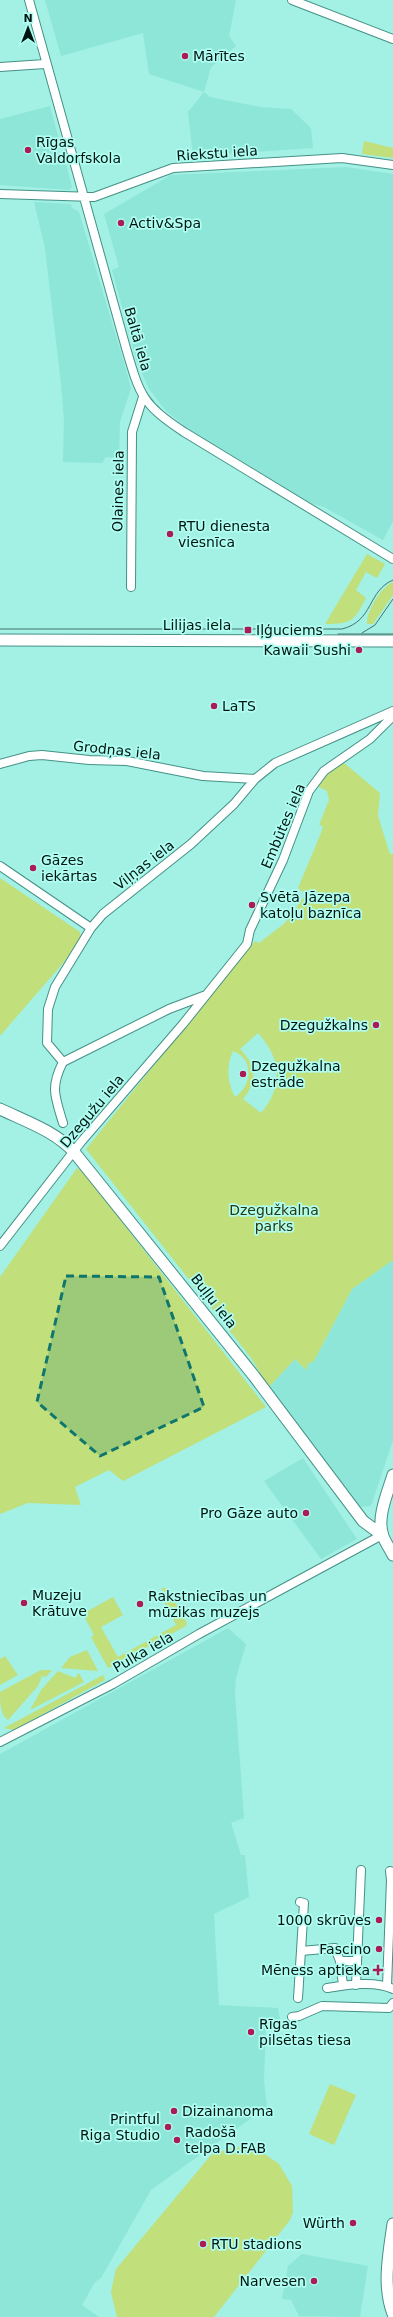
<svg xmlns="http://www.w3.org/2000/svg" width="393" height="2317" viewBox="0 0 393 2317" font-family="'DejaVu Sans',sans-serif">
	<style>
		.built { fill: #8de6d8 }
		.green { fill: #c1df7b; fill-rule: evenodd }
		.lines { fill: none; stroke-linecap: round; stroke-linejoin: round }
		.street-casing { stroke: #449186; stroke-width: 10 }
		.secondary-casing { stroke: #449186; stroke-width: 13 }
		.street { stroke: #fff; stroke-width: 8 }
		.secondary { stroke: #fff; stroke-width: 11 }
		.tram { stroke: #47746d; stroke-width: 1 }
		.marked { fill: #0f766e; fill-opacity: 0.2; stroke: #0f766e; stroke-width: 3; stroke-dasharray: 8 5; stroke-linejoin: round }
		.poi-dot { fill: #ab1b56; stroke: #b0fef1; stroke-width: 1.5 }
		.labels { text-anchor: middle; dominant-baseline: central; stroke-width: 3.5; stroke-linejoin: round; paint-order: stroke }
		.poi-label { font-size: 14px; fill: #001512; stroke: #b0fef1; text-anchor: start }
		.street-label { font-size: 14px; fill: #001512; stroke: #b0fef1 }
		.park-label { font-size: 14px; fill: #2b3709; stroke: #b0fef1 }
	</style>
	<rect width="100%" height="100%" fill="#a3f0e4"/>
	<path class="built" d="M45 0H236L229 36 236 46 211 67 204 92 210 97 260 107 291 109 311 128 313 148 193 156 188 112 204 92 149 74 143 33 61 56Z
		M50 106 60 143 56 146 60 162 66 163 72 187 69 190 0 185V119Z
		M346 167 393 174V521L383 540 324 507 310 503 257 472 191 431 166 411 149 389 137 362 112 270 119 267 104 214 171 175Z
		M34 202 71 204 72 208 79 212 125 366 131 388 120 422 119 458 106 457 102 463 63 462 64 419 61 384 45 248Z
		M393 1260V1440L371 1506 361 1507 270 1386 295 1359 306 1370 308 1364 314 1361 352 1289Z
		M303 1458 357 1539 321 1559 264 1481Z
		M228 1628 246 1644 236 1678 235 1694 244 1818 231 1823 241 1855H245L249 1897 214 1914 219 2005 278 2008 281 2024 266 2025 264 2080 267 2107 151 2190 101 2278 95 2282 82 2305 99 2317H0V1754Z
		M302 2254 368 2266 360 2317 299 2316 291 2300 282 2299 288 2266Z"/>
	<path class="green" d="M364 141 393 148V158L362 154Z
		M367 554 385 564 377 578 366 572 356 590 366 598C354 621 352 624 325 624Z
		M393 582V595L373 624H367C366 612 381 587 393 582Z
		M343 762 380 793 378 816 390 854H393V1260L352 1289 314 1361 308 1364 306 1370 295 1359 270 1386C261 1377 256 1364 248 1354L86 1149 255 941 259 943 285 923 306 894 298 888 321 833 323 826 319 825 329 800 327 791 317 786 322 779ZM258 1033C281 1058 284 1086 261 1113L243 1099C258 1081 256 1065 240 1049ZM233 1051C255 1059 252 1086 235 1097 227 1083 226 1066 233 1051Z
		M0 878 80 932 81 937 64 962 0 1036Z
		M77 1168 83 1172 266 1407 123 1481 109 1470 75 1487 81 1505 28 1503 0 1514V1277Z
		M161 1588H167L187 1623 186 1626 108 1668 91 1637 94 1635 85 1618 88 1616 86 1612 113 1597 123 1615 101 1627 118 1657 176 1625 160 1594 164 1592Z
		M87 1650 98 1671 61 1668 70 1657Z
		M5 1656 18 1675 0 1685V1659Z
		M41 1670H52L46 1677 42 1676 38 1686 8 1720C0 1715 0 1702 0 1692Z
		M58 1671 75 1678 79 1673 84 1682 30 1710 41 1690Z
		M103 1675 105 1680 14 1730 4 1728Z
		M330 2084 356 2095 334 2145 309 2134Z
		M234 2147 259 2150 279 2164 292 2186 293 2212 290 2220 214 2317H117L111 2292 116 2269 211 2155Z"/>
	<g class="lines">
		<defs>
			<path id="street" d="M29 0 126 348C140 396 142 404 184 432L393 559
				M292 0 393 39
				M0 67 45 64
				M0 194 94 197 173 168 342 158 393 165
				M131 587 132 432 143 397
				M0 764 29 756 42 755 89 760 127 761 203 776 255 779
				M0 866 91 928
				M63 1062 47 1043 48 1009 55 987 91 928 103 914 191 844 234 804 255 779 275 763 393 711
				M63 1062 169 1009 206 995
				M63 1062C50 1087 55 1097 63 1123
				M0 1246 81 1142 183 1024 247 944 250 930 283 860 309 791 324 771 370 739 393 716
				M0 1742 113 1684 199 1634 382 1535
				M301 1951 335 1948 340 1961 343 1985
				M340 1961H357
				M356 1985 361 1870
				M387 1986 391 1880 390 1871
				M327 1988C346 1985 375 1980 393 1989
				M298 1998 304 1903 300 1902
				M292 2017 299 2016 322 2006 389 2008 393 2003"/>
			<path id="secondary" d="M0 640 393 641
				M0 1109C25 1121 55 1131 74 1152L254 1376 363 1521 382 1535
				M393 1475C388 1492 376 1518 383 1536 385 1542 390 1549 393 1555
				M393 2224C389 2253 382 2285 393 2314"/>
		</defs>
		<use href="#street" class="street-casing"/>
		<use href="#secondary" class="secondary-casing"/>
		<use href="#street" class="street"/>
		<use href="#secondary" class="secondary"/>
		<path class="tram" d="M0 629H342C374 621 367 591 393 580
			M362 633 375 625 393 599
			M338 634H393"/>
	</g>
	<path class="marked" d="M66 1276 159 1277 204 1407 100 1456 37 1402Z"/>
	<g class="poi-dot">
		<circle cx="185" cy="56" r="4"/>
		<circle cx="28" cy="150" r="4"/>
		<circle cx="121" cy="223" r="4"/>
		<circle cx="170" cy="534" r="4"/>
		<rect x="244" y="626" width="8" height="8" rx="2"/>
		<circle cx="359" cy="650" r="4"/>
		<circle cx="214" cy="706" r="4"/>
		<circle cx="33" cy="868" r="4"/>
		<circle cx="252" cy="905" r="4"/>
		<circle cx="376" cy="1025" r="4"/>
		<circle cx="243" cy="1074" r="4"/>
		<circle cx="306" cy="1513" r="4"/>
		<circle cx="24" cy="1603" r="4"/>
		<circle cx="140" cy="1604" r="4"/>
		<circle cx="379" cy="1920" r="4"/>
		<circle cx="379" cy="1949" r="4"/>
		<path d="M376 1964h4v4h4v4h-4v4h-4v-4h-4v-4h4z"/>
		<circle cx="251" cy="2032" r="4"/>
		<circle cx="174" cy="2111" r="4"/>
		<circle cx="168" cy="2127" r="4"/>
		<circle cx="177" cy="2140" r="4"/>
		<circle cx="353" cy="2223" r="4"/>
		<circle cx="203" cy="2244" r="4"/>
		<circle cx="314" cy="2281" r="4"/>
	</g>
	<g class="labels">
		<g class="poi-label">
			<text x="193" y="56">Mārītes</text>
			<text x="36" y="142">Rīgas<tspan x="36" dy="16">Valdorfskola</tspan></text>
			<text x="129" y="223">Activ&amp;Spa</text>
			<text x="178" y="526">RTU dienesta<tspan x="178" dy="16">viesnīca</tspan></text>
			<text x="256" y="630">Iļģuciems</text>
			<text x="351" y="650" text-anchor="end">Kawaii Sushi</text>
			<text x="222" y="706">LaTS</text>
			<text x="41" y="860">Gāzes<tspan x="41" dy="16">iekārtas</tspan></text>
			<text x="260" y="897">Svētā Jāzepa<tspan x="260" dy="16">katoļu baznīca</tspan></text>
			<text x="368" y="1025" text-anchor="end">Dzegužkalns</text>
			<text x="251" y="1066">Dzegužkalna<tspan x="251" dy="16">estrāde</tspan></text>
			<text x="298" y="1513" text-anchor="end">Pro Gāze auto</text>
			<text x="32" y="1595">Muzeju<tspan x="32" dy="16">Krātuve</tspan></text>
			<text x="148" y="1596">Rakstniecības un<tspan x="148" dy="16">mūzikas muzejs</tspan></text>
			<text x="371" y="1920" text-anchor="end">1000 skrūves</text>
			<text x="371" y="1949" text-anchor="end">Fascino</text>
			<text x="370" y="1970" text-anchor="end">Mēness aptieka</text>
			<text x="259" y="2024">Rīgas<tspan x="259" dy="16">pilsētas tiesa</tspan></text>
			<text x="182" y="2111">Dizainanoma</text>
			<text x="160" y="2119" text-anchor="end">Printful<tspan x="160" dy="16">Riga Studio</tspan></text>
			<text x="185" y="2132">Radošā<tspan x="185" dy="16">telpa D.FAB</tspan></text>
			<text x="345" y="2223" text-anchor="end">Würth</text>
			<text x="211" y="2244">RTU stadions</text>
			<text x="306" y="2281" text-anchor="end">Narvesen</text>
		</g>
		<g class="street-label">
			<text transform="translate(217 153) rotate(-4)">Riekstu iela</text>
			<text transform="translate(138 339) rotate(74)">Baltā iela</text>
			<text transform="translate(118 491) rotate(-89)">Olaines iela</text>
			<text x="197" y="625">Lilijas iela</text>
			<text transform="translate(117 750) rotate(6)">Grodņas iela</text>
			<text transform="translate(283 826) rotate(-67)">Embūtes iela</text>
			<text transform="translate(144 865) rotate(-38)">Viļņas iela</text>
			<text transform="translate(92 1111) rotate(-50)">Dzegužu iela</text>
			<text transform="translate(214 1301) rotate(52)">Buļļu iela</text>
			<text transform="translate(143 1652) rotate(-30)">Pulka iela</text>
		</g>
		<g class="park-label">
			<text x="274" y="1210">Dzegužkalna<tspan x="274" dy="16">parks</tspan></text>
		</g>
	</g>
	<g transform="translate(28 28)" stroke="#b0fef1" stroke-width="3" paint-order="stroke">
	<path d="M0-3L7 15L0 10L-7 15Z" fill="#001512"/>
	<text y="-6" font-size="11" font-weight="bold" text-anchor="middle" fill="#001512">N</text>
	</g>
</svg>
